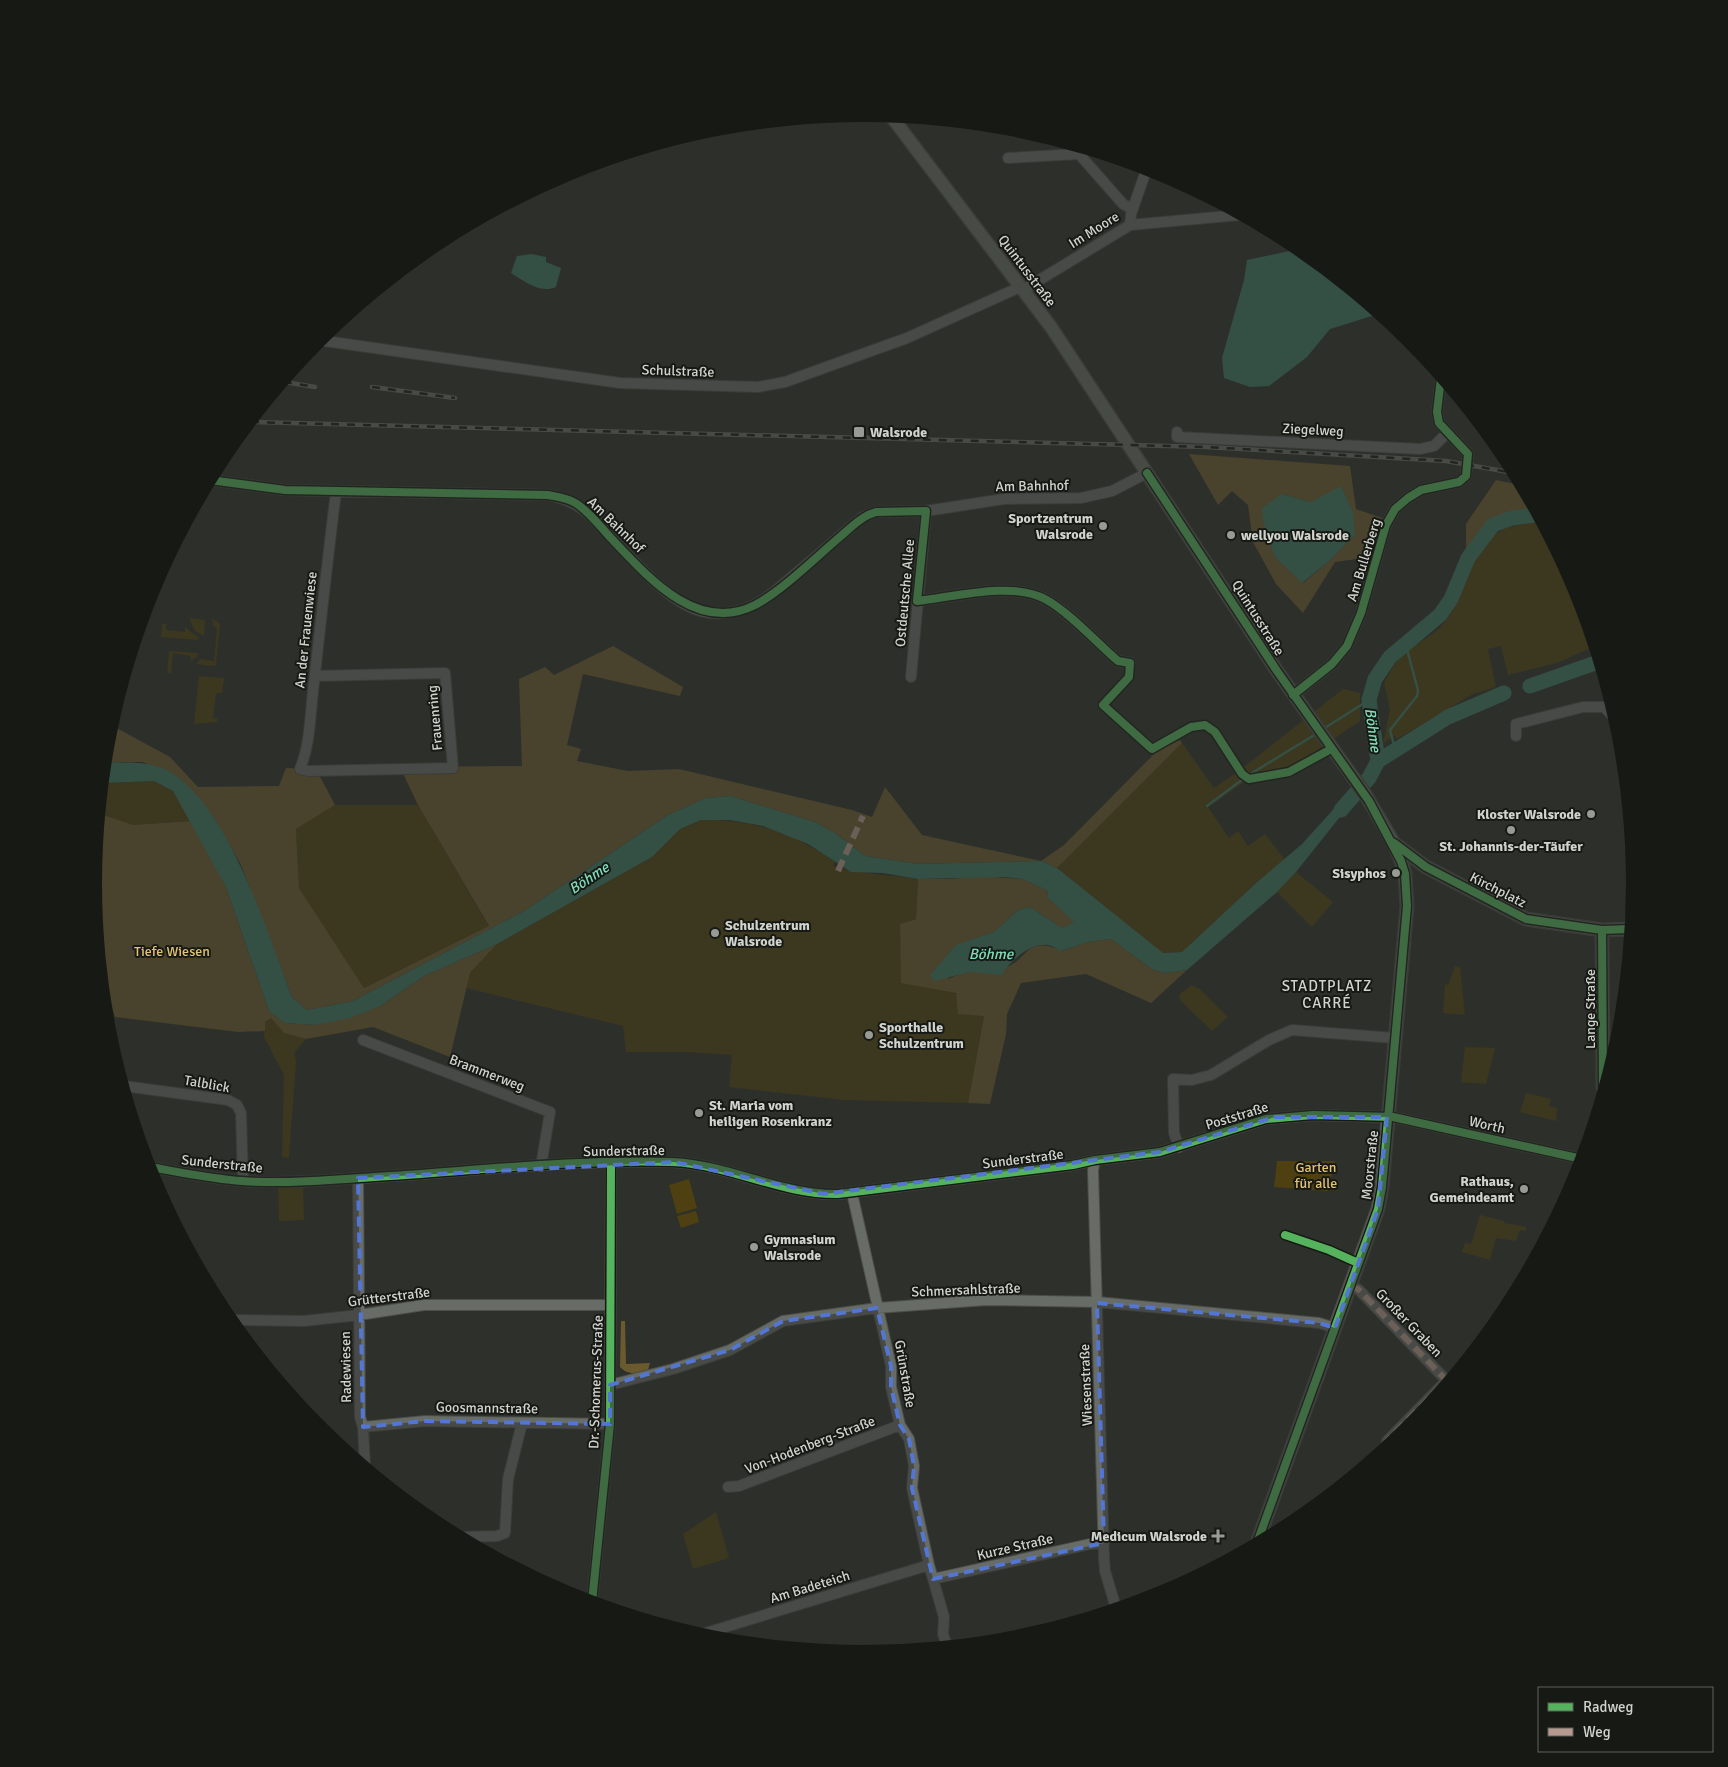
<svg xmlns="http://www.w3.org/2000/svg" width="1728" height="1767" viewBox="0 0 1728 1767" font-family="Signika,sans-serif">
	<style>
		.green { fill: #4f4011 }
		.forest { fill: #6b5a2d; fill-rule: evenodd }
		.water { fill: #3d7661 }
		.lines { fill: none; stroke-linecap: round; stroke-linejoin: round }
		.stream { stroke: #3d7661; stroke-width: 2.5 }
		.river { stroke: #3d7661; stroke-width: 15 }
		.minor-casing { stroke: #4b4d49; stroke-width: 12 }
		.major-casing { stroke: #4b4d49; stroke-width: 15 }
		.minor { stroke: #676c66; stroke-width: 10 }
		.major { stroke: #666d66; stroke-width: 12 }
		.rail-casing { stroke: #696c67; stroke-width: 4.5 }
		.rail { stroke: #171915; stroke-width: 2.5; stroke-dasharray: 8; stroke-linecap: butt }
		.quiet { stroke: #b69a8f; stroke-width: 6; stroke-dasharray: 12 6; stroke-linecap: butt }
		.cycleway-casing { stroke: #171915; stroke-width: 11 }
		.cycleway { stroke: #56b35d; stroke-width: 8 }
		.marked { fill: none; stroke: #5376d5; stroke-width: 4; stroke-dasharray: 10 6; stroke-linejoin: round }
		.poi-dot { fill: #989a94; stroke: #171915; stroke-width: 2 }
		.labels { text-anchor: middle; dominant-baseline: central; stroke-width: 4; stroke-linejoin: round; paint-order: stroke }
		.street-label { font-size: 14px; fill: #d1d3cd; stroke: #171915 }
		.poi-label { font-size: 14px; font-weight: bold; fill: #d1d3cd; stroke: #171915; text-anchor: start }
		.park-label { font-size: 14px; fill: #e4c475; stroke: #171915 }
		.water-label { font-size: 15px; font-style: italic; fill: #7fddb9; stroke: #171915 }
		.neighbourhood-label { font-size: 15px; letter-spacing: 1px; fill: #d1d3cd; stroke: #171915 }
	</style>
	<rect width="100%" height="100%" fill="#2e302b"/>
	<path class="green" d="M1530 523 1541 524 1576 589 1593 647 1557 663 1508 675 1501 646 1488 649 1496 687 1473 694 1397 739 1394 735 1383 744 1390 710 1384 682 1399 657 1439 629 1450 615 1477 552 1495 534 1506 528Z
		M189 618 205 620 204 636 195 631Z
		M212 618 220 624 216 665 211 666 196 664 200 659 214 661 217 628 214 627Z
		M162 624H166V630L185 632V627L199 638 198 640 161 637Z
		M169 651 197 653 198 656 190 661 191 656 173 653 171 673H167Z
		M199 676 224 678 222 693H216L213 718H217V722L194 724Z
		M1343 689 1360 693V721L1288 770 1252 777 1244 767Z
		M1182 743 1214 788 1239 771 1247 780 1208 807 1229 838 1238 831 1248 846 1265 834 1285 860 1255 884 1182 952 1162 953 1057 868Z
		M154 781 173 791 192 821 133 825 101 814 104 783Z
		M335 805H418L489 927 364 988 299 888 296 829Z
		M701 820C754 819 792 833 835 862L833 866C860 875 890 874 918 879L916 919 900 924 901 953 984 1016 968 1103 845 1100 729 1087 732 1055 688 1052H626L623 1026 466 988 470 973 497 944 652 857 680 829Z
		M1296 872 1333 902 1312 927 1277 892Z
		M1455 966 1460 967 1465 1015 1443 1013 1445 984 1448 985Z
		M1191 985 1200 989 1228 1017 1212 1031 1180 1000 1179 995Z
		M271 1017 284 1033 306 1039 294 1053 296 1061 289 1158 282 1157 284 1075 264 1037 265 1022Z
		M1465 1047 1495 1048 1486 1084 1461 1082Z
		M1526 1093 1551 1099 1549 1106 1557 1108 1556 1121 1520 1112Z
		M1277 1161H1335L1328 1191 1274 1187Z
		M689 1179 697 1208 677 1214 669 1185Z
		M278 1187H303L304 1220 279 1221Z
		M696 1211 699 1222 681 1228 677 1216Z
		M1480 1215 1504 1221V1223L1526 1227V1231L1520 1230 1516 1241 1496 1238 1490 1260 1462 1252 1465 1243 1471 1244Z
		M716 1512 729 1558 693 1569 683 1534Z"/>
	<path class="forest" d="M1189 454 1350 466 1356 509 1382 518 1371 557 1335 562 1303 613 1276 584 1253 542 1248 505 1232 491 1218 505ZM1282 494 1311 502 1355 535 1327 563 1303 583 1275 557Z
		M1496 480 1520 485 1533 509C1493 513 1488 519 1466 551V524Z
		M613 646 683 687 680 696 583 674 567 745 581 749 577 761 628 771 679 769 852 810 872 817 885 787 922 835 1041 861 1064 845 1160 748 1180 740 1182 743 1057 868 1041 861 918 864 865 856 835 833 815 822 730 796 706 798 668 815 524 911 353 1001 307 1010 292 997 241 865 214 818 187 786 143 762H106L111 725 170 757 198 787 279 786 286 768 316 769 335 805 296 829 299 888 364 988 489 926 418 805 400 767 522 766 519 679 545 667 554 675Z
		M101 814 133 825 192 821 226 887 269 1011 285 1023 315 1025 380 1006 424 976 497 944 470 973 450 1057 373 1027 306 1039 284 1033 271 1018 265 1022V1031L238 1032 115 1017 103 979 94 883Z
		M978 876 1023 879 1048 891 1047 897 1075 922 1062 928 1030 907 1018 910 994 932 978 938 948 979C955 976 962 973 970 972 982 971 992 973 1004 968 1030 960 1024 934 1062 951L1088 942 1111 939 1153 970 1166 973 1187 970 1151 1003 1086 974 1021 983 1007 1014 1006 1034 990 1104 968 1103 984 1016 958 1014 956 993 901 983 900 924 916 919 918 879H950Z
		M621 1321H625L626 1364 650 1363 648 1370C637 1373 629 1376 620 1367Z"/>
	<path class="water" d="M1299 249 1378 314 1330 329 1307 357 1269 386 1250 387 1224 378 1222 358 1244 280 1247 260Z
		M532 254 546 257V262L561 268 556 287C540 294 524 281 511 273L517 256Z
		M1341 486 1353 513 1355 535 1327 563 1302 583 1275 557 1263 521 1262 508 1282 494 1311 502Z
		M106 762C126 763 143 761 162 768 226 795 268 935 292 997L307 1010 353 1001 524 911 668 815 706 798 730 796 815 822 835 833 865 856 918 864 1041 861 1057 868 1163 953 1182 952 1255 884 1302 844 1351 790 1355 798 1296 872 1277 892 1187 970 1166 973 1153 970 1111 939 1088 942 1061 951C1057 949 1051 945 1047 945 1029 943 1010 962 1001 975L970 972 934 981 930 975 956 945 994 932 1018 910 1030 907 1062 928 1074 922 1047 897 1048 891 1023 879 1004 877 918 879 883 873 851 872 808 844 763 826 730 820H701L680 829 652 857 497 944 424 976 380 1006 350 1018 315 1025 285 1023 269 1011 226 887 173 791 154 781 104 783Z"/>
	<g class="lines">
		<path class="stream" d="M1323 729 1369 700
			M1395 749 1390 730 1417 696 1418 690 1405 642
			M1247 776 1316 734
			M1207 806 1243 779"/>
		<path class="river" d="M1530 686 1598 662
			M1378 761 1448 717 1504 693
			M1341 810 1369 778 1378 761 1369 700 1375 679 1390 657 1440 615 1451 599 1468 558 1493 525 1512 518 1536 515"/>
		<defs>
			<path id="minor" d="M1008 158 1079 154 1123 204 1132 209
				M1130 225 1239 215
				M1130 225 1131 214 1147 168
				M1023 290 1130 225
				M318 340 620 383 758 387 785 382 907 338 1020 287
				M1177 432V437L1420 449 1434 446 1447 433
				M210 480 285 490 548 495C582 501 595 520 617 544 636 564 664 594 688 606 708 617 735 615 754 605 769 598 781 586 794 575 817 556 840 536 863 517L876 512 926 511 1004 499 1081 498 1112 491 1147 473
				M917 601C954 597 1012 581 1045 599 1069 612 1097 643 1118 661L1130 663
				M315 676 445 673 453 768 309 771 300 769C311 742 310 712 314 683 321 619 328 556 336 492
				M911 677 926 511
				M1293 695 1332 664 1347 646 1361 613 1386 525 1395 509 1408 498 1421 490 1459 482 1466 476 1468 454 1439 423 1437 412 1441 378
				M1516 736V724L1583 707H1604L1614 717
				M363 1040 550 1112 541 1166
				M124 1086 228 1100 237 1105 241 1113 243 1181
				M1179 1147 1174 1133 1173 1079 1192 1080 1211 1075 1269 1040 1292 1030 1394 1038
				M1095 1160 1093 1170 1104 1558 1105 1571 1116 1608
				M149 1167C180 1172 211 1179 242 1181 286 1184 331 1180 374 1177 473 1171 573 1159 672 1162 728 1164 781 1195 838 1194L1073 1165 1095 1160 1160 1152 1266 1119 1313 1115 1393 1117 1582 1159
				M358 1178 360 1417 363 1427 365 1466
				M852 1193 891 1366V1387L900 1425 909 1439 914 1466 912 1488 929 1565 944 1617 943 1634 947 1646
				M1350 1286 1358 1289 1447 1381
				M231 1320 304 1321 359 1315 424 1305H610
				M610 1385 673 1369 730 1350 783 1321 877 1308 987 1300 1097 1302 1319 1323 1335 1328
				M363 1427 425 1421 610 1424
				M1386 1447 1387 1441 1446 1381
				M728 1487 739 1486 900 1425
				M461 1537 497 1536 505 1533 508 1479 522 1423
				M933 1579 1090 1544 1104 1543
				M592 1602 610 1424 611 1162
				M699 1635 929 1565"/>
			<path id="major" d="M891 116 1051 327 1277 671 1365 794 1394 843 1401 861 1405 874 1407 906 1382 1187 1378 1209 1257 1543
				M1394 843 1426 867 1526 919 1602 930 1630 929
				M1602 930 1603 1087"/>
		</defs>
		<use href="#minor" class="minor-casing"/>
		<use href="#major" class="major-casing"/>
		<use href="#minor" class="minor"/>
		<use href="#major" class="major"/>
		<defs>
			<path id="rail" d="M284 382 315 387
				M372 387 455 398
				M251 422 1207 447 1446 461 1514 473"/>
		</defs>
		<use href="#rail" class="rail-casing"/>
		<use href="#rail" class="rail"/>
		<path class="quiet" d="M838 871 863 816
			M1350 1286 1358 1289 1447 1381
			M1386 1447 1387 1441 1446 1381"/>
		<defs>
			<path id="cycleway" d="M1147 473 1277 671 1369 801 1401 861 1405 874 1407 906 1382 1187 1378 1209 1257 1543
				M210 480 285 490 548 495C558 497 568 498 577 504 589 512 599 525 609 536 646 575 696 635 755 605 782 591 817 556 841 536 849 529 858 520 868 515L876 512 926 511 917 601C954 597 1012 581 1045 599 1069 612 1097 643 1118 661L1130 663 1129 677 1103 705 1152 749 1191 727 1205 725 1215 732 1242 774 1249 779 1289 772 1331 749
				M1293 695 1332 664 1347 646 1361 613 1386 525 1395 509 1408 498 1421 490 1459 482 1466 476 1468 454 1439 423 1437 412 1441 378
				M1394 843 1426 867 1526 919 1602 930 1630 929
				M1602 930 1603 1087
				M149 1167C180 1172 211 1179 242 1181 286 1184 331 1180 374 1177 473 1171 573 1159 672 1162 728 1164 781 1195 838 1194L1073 1165 1095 1160 1160 1152 1266 1119 1313 1115 1393 1117 1582 1159
				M1285 1235 1329 1250 1358 1263
				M592 1602 610 1424 611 1162"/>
		</defs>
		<use href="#cycleway" class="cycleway-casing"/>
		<use href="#cycleway" class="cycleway"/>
	</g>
	<path d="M0 0H1728V1767H0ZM1275 1117H1387L1378 1209 1335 1328 1319 1323 1097 1303 1104 1543 933 1579 912 1488 914 1466 909 1439 900 1425 891 1387V1366L877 1308 783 1321 730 1350 610 1385V1424L425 1421 363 1427 358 1178 674 1162 824 1194 1160 1152Z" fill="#2e302b" fill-opacity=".55" fill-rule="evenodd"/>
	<path class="marked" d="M1275 1117H1387L1378 1209 1335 1328 1319 1323 1097 1303 1104 1543 933 1579 912 1488 914 1466 909 1439 900 1425 891 1387V1366L877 1308 783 1321 730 1350 610 1385V1424L425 1421 363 1427 358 1178 674 1162 824 1194 1160 1152Z"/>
	<g class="poi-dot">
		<rect x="853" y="426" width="12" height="12" rx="2.5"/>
		<circle cx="1103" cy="526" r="5"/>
		<circle cx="1231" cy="535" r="5"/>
		<circle cx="1591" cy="814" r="5"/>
		<circle cx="1511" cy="830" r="5"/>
		<circle cx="1396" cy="873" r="5"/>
		<circle cx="715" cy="933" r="5"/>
		<circle cx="869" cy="1035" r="5"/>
		<circle cx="699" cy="1113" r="5"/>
		<circle cx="1524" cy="1189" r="5"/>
		<circle cx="754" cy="1247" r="5"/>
		<path d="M1215.5 1528.5h5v5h5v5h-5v5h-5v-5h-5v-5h5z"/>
	</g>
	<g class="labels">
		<g class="street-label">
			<text transform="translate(1094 230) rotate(-32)">Im Moore</text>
			<text transform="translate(1027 271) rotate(53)">Quintusstraße</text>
			<text transform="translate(678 371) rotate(2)">Schulstraße</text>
			<text transform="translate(1313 430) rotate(3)">Ziegelweg</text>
			<text transform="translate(1032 486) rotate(-1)">Am Bahnhof</text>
			<text transform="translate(616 525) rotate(44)">Am Bahnhof</text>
			<text transform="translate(1364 560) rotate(-73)">Am Bullerberg</text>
			<text transform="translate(905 593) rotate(-85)">Ostdeutsche Allee</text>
			<text transform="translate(1258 618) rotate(58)">Quintusstraße</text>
			<text transform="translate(306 630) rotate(-84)">An der Frauenwiese</text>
			<text transform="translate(435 718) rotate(-95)">Frauenring</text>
			<text transform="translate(1498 890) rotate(27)">Kirchplatz</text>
			<text transform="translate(1590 1009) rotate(-90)">Lange Straße</text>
			<text transform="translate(487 1073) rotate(21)">Brammerweg</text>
			<text transform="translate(207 1084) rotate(10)">Talblick</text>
			<text transform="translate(1237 1116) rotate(-17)">Poststraße</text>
			<text transform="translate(1487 1125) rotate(13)">Worth</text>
			<text transform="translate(624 1151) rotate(-1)">Sunderstraße</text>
			<text transform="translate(1023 1159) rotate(-7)">Sunderstraße</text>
			<text transform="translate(222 1164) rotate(6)">Sunderstraße</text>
			<text transform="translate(1370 1165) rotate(-84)">Moorstraße</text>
			<text transform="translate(966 1290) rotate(-2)">Schmersahlstraße</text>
			<text transform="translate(389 1297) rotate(-7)">Grütterstraße</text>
			<text transform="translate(1409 1323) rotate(46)">Großer Graben</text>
			<text transform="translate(346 1367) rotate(-91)">Radewiesen</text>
			<text transform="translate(905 1374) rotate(80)">Grünstraße</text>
			<text transform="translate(596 1382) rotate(-88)">Dr.-Schomerus-Straße</text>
			<text transform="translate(1086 1385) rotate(-92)">Wiesenstraße</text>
			<text transform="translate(487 1408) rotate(1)">Goosmannstraße</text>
			<text transform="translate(810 1445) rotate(-21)">Von-Hodenberg-Straße</text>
			<text transform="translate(1015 1547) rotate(-13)">Kurze Straße</text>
			<text transform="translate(810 1587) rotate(-17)">Am Badeteich</text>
		</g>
		<g class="poi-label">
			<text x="870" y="432">Walsrode</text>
			<text x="1093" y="518" text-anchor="end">Sportzentrum<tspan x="1093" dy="16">Walsrode</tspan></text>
			<text x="1241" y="535">wellyou Walsrode</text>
			<text x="1581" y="814" text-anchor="end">Kloster Walsrode</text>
			<text x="1511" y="846" text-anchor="middle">St. Johannis-der-Täufer</text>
			<text x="1386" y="873" text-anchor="end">Sisyphos</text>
			<text x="725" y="925">Schulzentrum<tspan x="725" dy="16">Walsrode</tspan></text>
			<text x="879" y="1027">Sporthalle<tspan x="879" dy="16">Schulzentrum</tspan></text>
			<text x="709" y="1105">St. Maria vom<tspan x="709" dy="16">heiligen Rosenkranz</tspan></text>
			<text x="1514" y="1181" text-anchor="end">Rathaus,<tspan x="1514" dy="16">Gemeindeamt</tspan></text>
			<text x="764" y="1239">Gymnasium<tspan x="764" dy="16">Walsrode</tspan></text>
			<text x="1207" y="1536" text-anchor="end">Medicum Walsrode</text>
		</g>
		<g class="park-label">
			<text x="172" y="951">Tiefe Wiesen</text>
			<text x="1316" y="1167">Garten<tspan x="1316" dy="16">für alle</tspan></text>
		</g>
		<g class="water-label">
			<text transform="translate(1373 730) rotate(82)">Böhme</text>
			<text transform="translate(589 878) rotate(-34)">Böhme</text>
			<text x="991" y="954">Böhme</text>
		</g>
		<g class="neighbourhood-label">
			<text x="1327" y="986">STADTPLATZ<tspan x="1327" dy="17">CARRÉ</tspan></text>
		</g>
	</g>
	<path d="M0 0H1728V1767H0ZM863 122H865A761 761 0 0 1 1626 883V884A761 761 0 0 1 865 1645H863A761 761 0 0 1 102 884V883A761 761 0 0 1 863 122Z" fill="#171915" fill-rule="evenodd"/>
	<rect x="1538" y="1687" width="175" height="65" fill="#171915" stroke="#61635f"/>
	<rect x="1548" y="1703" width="25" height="8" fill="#56b35d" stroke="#61635f"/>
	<text x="1583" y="1712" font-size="15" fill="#d1d3cd">Radweg</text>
	<rect x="1548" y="1728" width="25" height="8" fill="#b69a8f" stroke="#61635f"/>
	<text x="1583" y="1737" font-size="15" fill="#d1d3cd">Weg</text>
</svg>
